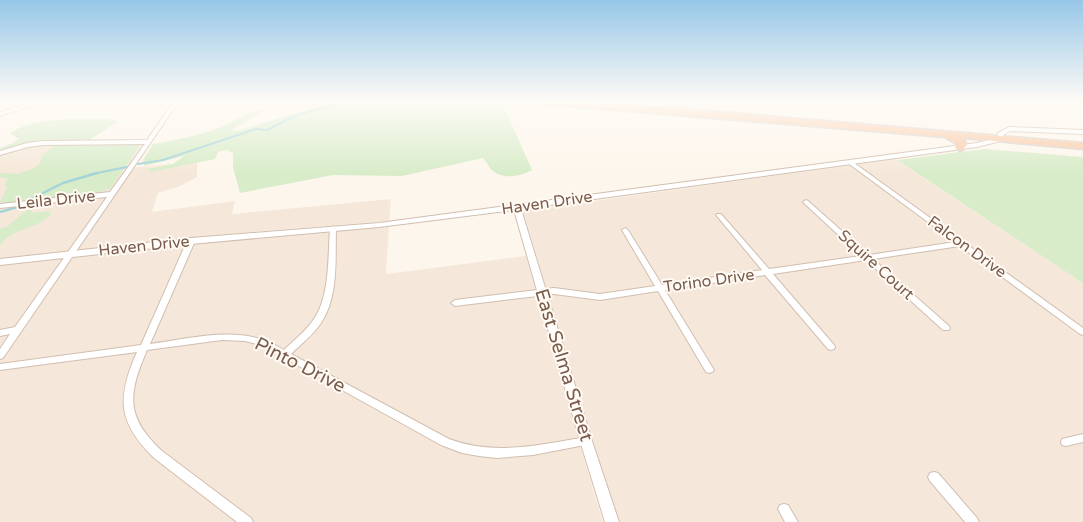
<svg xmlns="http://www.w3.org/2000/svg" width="1083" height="522" viewBox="0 0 1083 522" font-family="'Varela Round',sans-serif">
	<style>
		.residential { fill: #f5e8da }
		.green { fill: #d8ecc9 }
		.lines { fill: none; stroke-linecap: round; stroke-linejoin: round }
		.stream-far1 { stroke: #a5d3da; stroke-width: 2 }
		.stream { stroke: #a5d3da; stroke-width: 2.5 }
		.minor-casing { stroke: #d1beb0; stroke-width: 2 }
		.tertiary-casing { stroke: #d1beb0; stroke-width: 2 }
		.trunk-casing { stroke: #dad1cd; stroke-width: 3 }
		.minor { fill: #fff; fill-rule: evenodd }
		.tertiary { fill: #fff; fill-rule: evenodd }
		.trunk { fill: #f9c8a4; fill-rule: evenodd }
		.labels { text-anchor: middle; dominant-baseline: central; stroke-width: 4; stroke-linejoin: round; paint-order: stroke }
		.street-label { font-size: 16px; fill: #7a5c4d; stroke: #fffaf3 }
		.near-street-label { font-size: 19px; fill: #7a5c4d; stroke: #fffaf3 }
	</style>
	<rect width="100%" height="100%" fill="#fdf6ec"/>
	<path class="residential" d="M144 144 127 168 197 162V177L180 186 158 193 152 212 235 201 232 214 391 199 389 221 251 232 0 260V154L40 145Z
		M895 159 1083 283V522H619L600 467 523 211Z
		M389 226 386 274 526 256 583 456 603 522H0V265L262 236Z"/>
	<path class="green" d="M383 101 504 107 532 170C521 176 504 180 493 171 489 168 486 161 483 158L402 176 333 175 240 193 233 167V153L227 150 218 152 215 159 151 172 148 169 173 164 184 156 144 166 143 160 153 144C175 140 198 136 219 128 236 121 247 110 266 110L231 130 238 131 332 102Z
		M105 119 119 121 89 140 41 142 0 151V148L16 142 14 141 19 139 10 133C38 116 74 120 105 119Z
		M56 144H137L139 147 110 189 94 193 2 203 0 201 7 188 5 184 8 179 0 177V173L18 174 34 168 40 163 43 155Z
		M984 149 1083 157V283L897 160Z
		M31 206H35L31 213 50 211 51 215C34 230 15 227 0 245V229L8 226Z"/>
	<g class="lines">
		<path class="stream-far1" d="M138 164 163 160 256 129 267 130 297 115 348 101
			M92 174 127 167"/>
		<path class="stream" d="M27 201 63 183 97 173
			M0 212 17 207"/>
		<defs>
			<path id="minor" d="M38 101H46L0 116V112Z
				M174 101H179L3 358 0 359V349L10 334 0 336V330L15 327 107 197 0 208V204L110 192 145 144 43 145 28 147 0 155V151L27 143 43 141 147 140Z
				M850 160 1083 328V335L1080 334 960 246 873 259 949 326 950 328 949 330H943L866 260 773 274 834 345 835 347 834 349 831 350 828 349 765 275 665 290 714 370 712 372 709 373 706 372 658 291 600 300 554 294 455 306 451 303 455 300 554 288 600 294 655 286 622 230 625 228 628 230 662 285 762 270 717 216 716 215 717 214H721L769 269 861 256 804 203 803 202 806 200 808 201 869 255 955 242 848 163 847 162Z
				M333 226 336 228C335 259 339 296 321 323 313 335 301 344 291 354L449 439C495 456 539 445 586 437L590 438 591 441 590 444 533 455 497 458 479 456 462 453 441 445 261 345 245 341 222 340 147 350C128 394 125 417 162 451L251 518 253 522H237L154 458C117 422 117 397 137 352L0 370V364L141 345 187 241 191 239 195 241 150 344C187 339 231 327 266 341 272 343 278 347 284 350 294 340 306 331 314 319 330 296 328 255 330 228Z
				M1083 434V442L1066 446 1062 445 1061 442 1062 439Z
				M934 472 938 473 977 518 979 522H965L930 481 928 477 930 473Z
				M784 504 788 505 798 522H785L778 509 780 505Z"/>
			<path id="tertiary" d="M1009 127 1083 130V134L1010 131 1003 135 1005 139 1004 140 977 147 521 209 592 441 619 522H605L580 441 514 210 379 227 191 244 0 265V259L191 238 379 223 977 143 998 138V133Z"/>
			<path id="trunk" d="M527 101H569L699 110 1083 143V149L962 138 967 144 963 150 960 151 955 148 957 144 944 137 531 103Z"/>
		</defs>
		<use href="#minor" class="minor-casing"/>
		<use href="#tertiary" class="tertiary-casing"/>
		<use href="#trunk" class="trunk-casing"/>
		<use href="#minor" class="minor"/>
		<use href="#tertiary" class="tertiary"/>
		<use href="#trunk" class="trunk"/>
	</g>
	<linearGradient id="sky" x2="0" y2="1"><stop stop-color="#97c7e8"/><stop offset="0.58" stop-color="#fefbf6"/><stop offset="1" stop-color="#fefbf6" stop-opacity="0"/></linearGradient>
	<rect width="1083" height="174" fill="url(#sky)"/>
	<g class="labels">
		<g class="street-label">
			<text transform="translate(56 200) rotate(-6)">Leila Drive</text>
			<text transform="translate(547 203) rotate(-8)">Haven Drive</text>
			<text transform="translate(144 246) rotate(-6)">Haven Drive</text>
			<text transform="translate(967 247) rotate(36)">Falcon Drive</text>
			<text transform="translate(876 265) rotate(42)">Squire Court</text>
			<text transform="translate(709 281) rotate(-8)">Torino Drive</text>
		</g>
		<g class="near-street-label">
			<text transform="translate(300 365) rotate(27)">Pinto Drive</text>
			<text transform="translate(564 365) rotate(73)">East Selma Street</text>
		</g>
	</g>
</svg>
